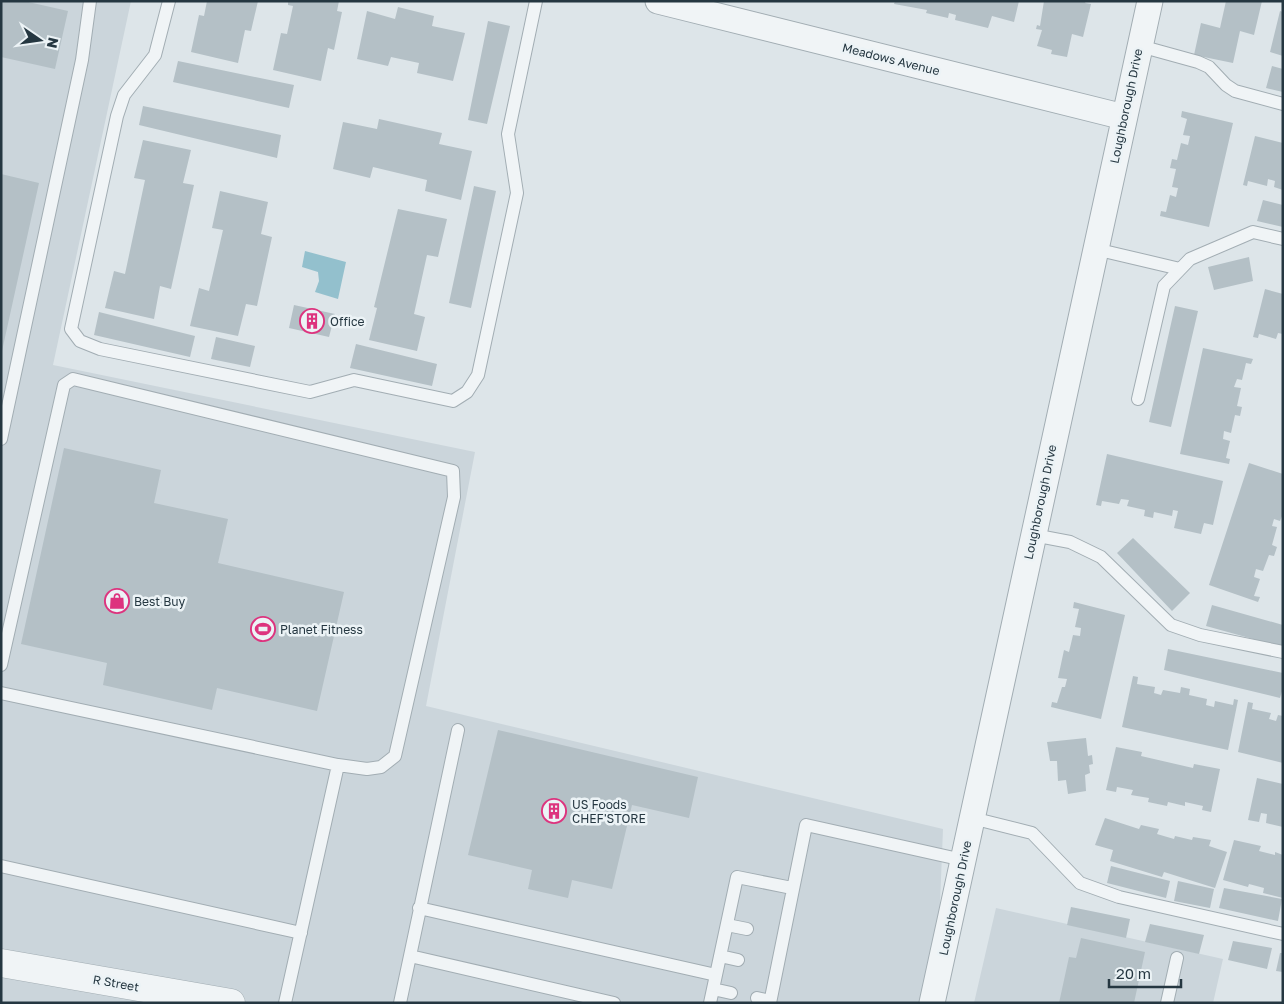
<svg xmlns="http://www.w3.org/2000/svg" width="1284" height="1004" viewBox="0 0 1284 1004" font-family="'Golos Text',sans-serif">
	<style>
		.built { fill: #cbd5db }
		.water { fill: #93c0cd }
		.building { fill: #b4c0c6 }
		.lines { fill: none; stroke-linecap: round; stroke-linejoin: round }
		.service-casing { stroke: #a2adb3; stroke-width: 14 }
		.minor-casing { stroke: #a2adb3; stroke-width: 27 }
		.tertiary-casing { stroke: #a2adb3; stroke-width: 29 }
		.service { stroke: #f0f4f6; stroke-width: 12 }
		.minor { stroke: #f0f4f6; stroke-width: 25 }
		.tertiary { stroke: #f0f4f6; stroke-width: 28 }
		.labels { text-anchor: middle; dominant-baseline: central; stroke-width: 5; stroke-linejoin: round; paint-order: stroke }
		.street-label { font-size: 12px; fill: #253741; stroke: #ecf3f6 }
		.poi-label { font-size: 12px; fill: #253741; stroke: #ecf3f6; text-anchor: start }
	</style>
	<rect width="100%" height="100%" fill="#dde5e9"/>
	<path class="built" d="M1 1H131L53 365 475 452 426 706 943 829 936 1003H1Z
		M996 908 1223 959 1213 1003H974Z"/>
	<path class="water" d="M305 251 346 262 338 299 315 292 319 281 318 272 302 267Z"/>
	<path class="building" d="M1 1H24L68 11 55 69 1 57Z
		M207 1H258L251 31 245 30 238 63 191 52 199 15 204 16Z
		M288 1H339L337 11 342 12 334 50 328 48 321 81 273 70 281 33 287 34 293 6 288 5Z
		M895 1H1019L1014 22 992 16 988 28 955 20 956 15 949 13 948 18 926 13 927 10 894 4Z
		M1044 1H1086L1085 3 1091 4 1083 37 1072 34 1067 57 1051 54 1052 50 1037 46 1042 30 1036 29 1037 25 1040 26Z
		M1226 1H1262L1254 35 1240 31 1233 63 1194 55 1201 23 1220 28Z
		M398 7 434 16 432 26 465 33 453 81 417 73 419 63 391 57 388 66 357 59 367 11 395 19Z
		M1280 11 1283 12V56L1270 52Z
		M488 21 510 26 487 124 468 120Z
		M178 61 294 85 289 108 173 82Z
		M1272 66 1283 69V92L1266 88Z
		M143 106 281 135 277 158 139 125Z
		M1182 111 1233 123 1209 227 1160 216 1161 211 1166 212 1170 195 1176 197 1178 188 1172 187 1176 169 1170 168 1172 159 1177 160 1181 143 1188 145 1190 136 1183 135 1187 119 1181 117Z
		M379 119 442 133 439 144 472 151 461 200 425 191 427 180 373 167 370 178 333 169 343 122 377 129Z
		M1255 136 1283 143V190L1274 187 1275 181 1268 179 1267 186 1248 181 1247 186 1243 185Z
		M143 140 191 150 183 183 194 185 171 289 160 286 154 319 105 308 114 271 125 274 145 180 134 178Z
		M1 174 39 183 2 351H1Z
		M474 186 496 191 471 308 449 303Z
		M220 191 268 202 261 234 272 237 257 306 246 304 238 336 190 326 199 288 209 291 223 230 212 228Z
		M1263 200 1283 205V227L1257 221Z
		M398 209 447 219 438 257 427 255 414 314 425 317 417 351 369 340 377 308 374 307Z
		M1249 257 1253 281 1214 290 1208 267Z
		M1265 289 1283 294V334L1278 333 1276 339 1259 334 1258 338 1253 337Z
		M294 305 335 314 329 337 289 328Z
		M1175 306 1198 311 1171 427 1149 422Z
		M99 312 195 336 190 357 94 335Z
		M216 337 255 346 250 367 211 359Z
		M356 344 437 364 432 386 350 368Z
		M1203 348 1253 359 1251 364 1246 363 1242 380 1237 379 1234 387 1241 388 1237 406 1242 407 1240 416 1235 415 1231 433 1224 431 1223 439 1230 441 1226 458 1230 459 1229 464 1180 454Z
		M64 448 161 470 154 503 228 519 218 563 344 592 317 711 217 688 212 710 103 685 107 663 21 644Z
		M1107 454 1223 481 1213 525 1204 523 1201 534 1174 528 1178 511 1173 510 1172 516 1154 512 1153 518 1144 516 1145 510 1127 506 1129 500 1121 499 1119 504 1102 501 1101 506 1096 505Z
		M1249 463 1283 474V514L1280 521 1274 519 1272 526 1277 527 1272 545 1277 547 1274 556 1269 555 1263 571 1256 569 1254 577 1260 579 1254 596 1260 597 1258 602 1209 585Z
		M1133 538 1190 593 1172 611 1117 553Z
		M1074 602 1125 615 1101 719 1051 707 1052 702 1057 703 1062 687H1065L1067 679 1058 678 1064 650 1069 652 1073 635 1080 636 1081 628 1075 627 1079 609 1073 608Z
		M1212 605 1283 625 1282 647 1206 626Z
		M1168 649 1283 673V688L1280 698 1164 670Z
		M1133 676 1138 677 1137 684 1155 687 1154 693 1161 695 1163 690 1180 693 1181 687 1190 689 1189 695 1207 699 1206 705 1214 707 1215 701 1233 705 1234 699 1238 700 1228 750 1122 727Z
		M1248 702 1253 703 1252 709 1271 713 1269 719 1276 721 1278 715 1283 716V763L1238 752Z
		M498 730 698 777 689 818 632 805 612 889 572 880 568 898 528 889 532 870 468 855Z
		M1086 738 1088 756 1092 755 1093 764 1089 765 1090 773 1085 775 1086 791 1068 794 1066 780 1058 781 1057 761H1050L1047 742Z
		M1116 747 1142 752 1141 756 1193 768 1194 764 1220 769 1211 812 1202 810 1203 806 1185 802V806L1168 802 1167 806 1148 802 1149 798 1131 795 1133 790 1117 787 1116 792 1106 790Z
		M1257 778 1283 784V827L1266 823 1267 814 1261 813 1259 822 1248 820Z
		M1105 818 1139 829 1141 825 1159 829 1157 834 1174 839 1175 836 1192 840 1193 837 1211 840 1209 846 1227 852 1215 888 1164 872 1162 877 1110 861 1113 850 1095 845Z
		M1234 840 1261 846 1259 851 1275 855V852L1283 855V898L1263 893 1264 888 1249 884 1248 887 1223 880Z
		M1111 866 1170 881 1166 898 1107 883Z
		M1178 881 1214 889 1210 908 1174 901Z
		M1224 888 1282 899 1278 921 1219 908Z
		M1071 907 1130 919 1126 938 1067 925Z
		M1150 924 1204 935 1199 954 1145 942Z
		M1081 938 1145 952 1134 1003H1059L1069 957 1076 958Z
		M1233 941 1272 948 1267 969 1228 960Z
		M1280 953H1283V972L1276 971Z"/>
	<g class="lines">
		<defs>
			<path id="service" d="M169 1 155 55 124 95 117 116 71 329 80 341 100 349 310 392 354 380 453 401 467 392 478 375 517 193 508 134 536 1
				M1140 46 1198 62 1209 67 1226 85 1235 91 1283 104
				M1095 249 1180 269
				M1138 399 1164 286 1190 259 1253 232 1283 239
				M1 439 82 60 90 1
				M1033 535 1070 542 1101 557 1171 625 1200 635 1283 652
				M1 665 64 385 73 379 453 471 454 497 395 756 381 767 367 769 338 765 285 1003
				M1 693 338 765
				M972 818 1032 833 1080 883 1119 897 1283 934
				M1 866 301 933
				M419 908 716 975
				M727 925 747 929
				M410 956 614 1003
				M720 956 738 960
				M713 989 731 993
				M757 998 770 1001
				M400 1003 458 730
				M710 1003 737 877 792 888
				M770 1003 806 825 963 860
				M1167 1003 1177 958"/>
			<path id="minor" d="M658 1 1124 117
				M932 1003 1150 1"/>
			<path id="tertiary" d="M1 963 231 1003"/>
		</defs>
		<use href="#service" class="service-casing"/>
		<use href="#minor" class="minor-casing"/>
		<use href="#tertiary" class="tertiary-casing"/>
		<use href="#service" class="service"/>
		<use href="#minor" class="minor"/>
		<use href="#tertiary" class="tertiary"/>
	</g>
	<defs>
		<symbol id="building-ring" viewBox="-11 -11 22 22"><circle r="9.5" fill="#ecf3f6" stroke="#dd337e" stroke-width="1.5"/><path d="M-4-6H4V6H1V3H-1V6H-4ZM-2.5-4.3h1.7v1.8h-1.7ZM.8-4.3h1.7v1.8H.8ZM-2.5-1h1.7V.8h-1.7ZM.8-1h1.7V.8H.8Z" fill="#dd337e"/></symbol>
		<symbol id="shop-ring" viewBox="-11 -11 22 22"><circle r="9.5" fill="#ecf3f6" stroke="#dd337e" stroke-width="1.5"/><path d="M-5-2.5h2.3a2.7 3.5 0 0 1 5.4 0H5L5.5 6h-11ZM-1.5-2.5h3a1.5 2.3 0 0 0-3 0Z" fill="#dd337e"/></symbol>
		<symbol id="stadium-ring" viewBox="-11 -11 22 22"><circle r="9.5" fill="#ecf3f6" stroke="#dd337e" stroke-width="1.5"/><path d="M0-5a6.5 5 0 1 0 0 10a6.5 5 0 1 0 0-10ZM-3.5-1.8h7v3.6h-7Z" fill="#dd337e"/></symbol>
	</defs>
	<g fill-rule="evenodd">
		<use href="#building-ring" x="298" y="307" width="28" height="28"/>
		<use href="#shop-ring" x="103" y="587" width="28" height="28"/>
		<use href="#stadium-ring" x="249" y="615" width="28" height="28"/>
		<use href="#building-ring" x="540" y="797" width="28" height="28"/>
	</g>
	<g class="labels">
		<g class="street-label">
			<text transform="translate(891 59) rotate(14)">Meadows Avenue</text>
			<text transform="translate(1126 106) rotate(-78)">Loughborough Drive</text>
			<text transform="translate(1040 502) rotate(-78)">Loughborough Drive</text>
			<text transform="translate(955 898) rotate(-78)">Loughborough Drive</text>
			<text transform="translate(116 983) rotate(10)">R Street</text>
		</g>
		<g class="poi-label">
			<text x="330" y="321">Office</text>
			<text x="134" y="601">Best Buy</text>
			<text x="280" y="629">Planet Fitness</text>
			<text x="572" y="804">US Foods<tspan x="572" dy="14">CHEF'STORE</tspan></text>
		</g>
	</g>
	<rect width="1284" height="1004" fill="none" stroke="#253741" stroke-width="5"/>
	<g transform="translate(40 40) rotate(103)" stroke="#ecf3f6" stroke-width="4" paint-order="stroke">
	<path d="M0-4L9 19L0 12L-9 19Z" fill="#253741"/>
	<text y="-8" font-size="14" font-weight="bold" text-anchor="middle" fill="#253741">N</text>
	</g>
	<path d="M1109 979v8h72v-8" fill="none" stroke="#253741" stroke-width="2.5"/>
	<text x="1116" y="979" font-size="15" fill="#253741" stroke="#ecf3f6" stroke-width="4" paint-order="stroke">20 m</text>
</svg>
